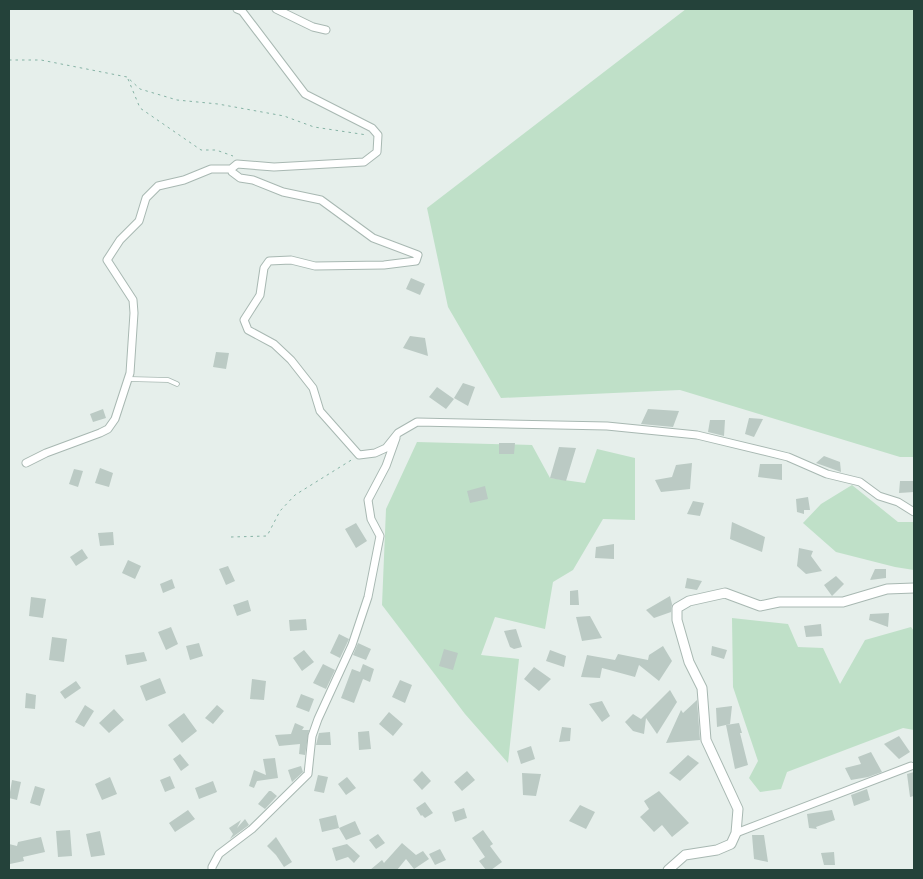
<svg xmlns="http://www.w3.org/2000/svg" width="923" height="879" viewBox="0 0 923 879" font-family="Raleway,sans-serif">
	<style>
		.green { fill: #bfe0c8 }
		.building { fill: #bbcac4 }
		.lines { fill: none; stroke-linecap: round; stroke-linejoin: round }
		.service-casing { stroke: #a8b8b2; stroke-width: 5.5 }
		.minor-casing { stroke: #a8b8b2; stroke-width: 9 }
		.tertiary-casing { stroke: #a8b8b2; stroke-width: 11 }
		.path { stroke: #86b3a5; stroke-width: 1; stroke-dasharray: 2.5 4; stroke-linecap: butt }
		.service { stroke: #fff; stroke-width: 4 }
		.minor { stroke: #fff; stroke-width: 7 }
		.tertiary { stroke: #fff; stroke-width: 9 }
	</style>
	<rect width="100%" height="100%" fill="#e6efeb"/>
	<path class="green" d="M686 9H914V457H900L680 390 501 398 448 307 427 208Z
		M417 442 532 445 550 478 585 483 597 449 635 458V520L603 519 573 570 553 582 545 629 495 617 481 655 519 659 508 763 465 714 382 605 386 509Z
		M852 485 898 522H914V570L895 567 836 552 803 523 821 504Z
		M732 618 788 624 798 647 823 648 840 684 865 640 911 627 914 631V730L903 728 787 772 781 789 760 792 749 778 758 761 733 687Z"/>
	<path class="building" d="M411 278 425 284 420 295 406 289Z
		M410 336 425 338 428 356 403 348Z
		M216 352 229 353 226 369 213 367Z
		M463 383 475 387 468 406 454 398Z
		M437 387 454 399 446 409 429 397Z
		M103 409 106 418 93 422 90 414Z
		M648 409 679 411 673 427 641 424Z
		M749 418 763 419 754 437 745 434Z
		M710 420H725L724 436 708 432Z
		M499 443H515L514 454H499Z
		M559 447 576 448 566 481 550 478Z
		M824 456 840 462 841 472 816 463Z
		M692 463 690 489 661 492 655 480 672 477 676 465Z
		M760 464H782V480L758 477Z
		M100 468 113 473 109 487 95 483Z
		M74 469 83 471 78 487 69 484Z
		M900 481H914V492L899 493Z
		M485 486 488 499 470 503 467 491Z
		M808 497 810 510H804V514L797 512 796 499Z
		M693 501 704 503 700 516 687 514Z
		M732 522 765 537 762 552 730 539Z
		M356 523 367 541 356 548 345 529Z
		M113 532 114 545 100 546 98 533Z
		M614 544V559L595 558 596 547Z
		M799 548 813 551 811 556 822 571 806 574 797 566Z
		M82 549 88 558 76 566 70 557Z
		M128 560 141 566 135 579 122 573Z
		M228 566 235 581 226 585 219 569Z
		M875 569H886V578L870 580Z
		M836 576 844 584 832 596 824 585Z
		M687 578 702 581 697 590 685 588Z
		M172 579 175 588 163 593 160 584Z
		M578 590 579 605H570V591Z
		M670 596 672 604 671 612 654 618 646 610Z
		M31 597 46 599 43 618 29 616Z
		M248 600 251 611 237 616 233 605Z
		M889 613 888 627 869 620 870 614Z
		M590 616 602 638 582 641 576 617Z
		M306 619 307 630 290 631 289 620Z
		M821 624 822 636 806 637 804 626Z
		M171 627 178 644 166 650 158 632Z
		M516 629 522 647 514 649 510 647 504 631Z
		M339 634 349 639 340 658 330 653Z
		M52 637 67 639 64 662 49 660Z
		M199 643 203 656 190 660 186 646Z
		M358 643 371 649 366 660 353 655Z
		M663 646 672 661 659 681 639 665 635 677 602 668 600 678 581 677 587 655 615 660 618 654 648 660 649 655Z
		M712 646 727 650 724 659 711 655Z
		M444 649 458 653 453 670 439 666Z
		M304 650 314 662 302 671 293 658Z
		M550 650 566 656 564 667 546 661Z
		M144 652 147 661 127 665 125 655Z
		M323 664 335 670 326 689 313 683Z
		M363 664 374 669 370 682 363 679 354 703 341 698 352 669 360 672Z
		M534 667 551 679 539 691 524 679Z
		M160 678 166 693 146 701 140 686Z
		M252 679 266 681 264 700 250 699Z
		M400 680 412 685 405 703 392 697Z
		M76 681 81 688 65 699 60 692Z
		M670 690 677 702 657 734 646 718 644 734 633 731 625 722 633 714 641 719Z
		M26 693 36 695 35 709 25 708Z
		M301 694 314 699 309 712 296 707Z
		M697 700 700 740 666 743 681 710 683 713Z
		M602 701 610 716 602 722 589 704Z
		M85 705 94 711 84 727 75 722Z
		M217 705 224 711 213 724 205 718Z
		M732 706 730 724 717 727 716 708Z
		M114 709 124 720 109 733 99 723Z
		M389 712 403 724 393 736 379 724Z
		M184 713 197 731 182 743 168 725Z
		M295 723 304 727 302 730H309L305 755 299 754 300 744 279 746 275 735 291 734Z
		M739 723 742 733H740L748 765 735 769 726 725Z
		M562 727 571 728 570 741 559 742Z
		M369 731 371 749 359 750 358 732Z
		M330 732 331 745H316L319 733Z
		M899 736 910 752 899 759 884 744Z
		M531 746 535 759 521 764 517 751Z
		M871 752 882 772 868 777 851 780 845 768 861 764 858 757Z
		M180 754 189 765 181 771 173 759Z
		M688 755 699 763 680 781 669 773Z
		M275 758 278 778 257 781 254 788 249 786 254 770 266 775 263 759Z
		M301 766 303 772 292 782 288 770Z
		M422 771 431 781 422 790 413 780Z
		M467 771 475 780 462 791 454 782Z
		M914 772V796L910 797 907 774Z
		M522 773 541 774 536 796 523 795Z
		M318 775 328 777 324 793 314 791Z
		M170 776 175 788 165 792 160 780Z
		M110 777 117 794 102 800 95 784Z
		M347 777 356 788 346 795 338 784Z
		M12 780 21 782 17 800 9 798Z
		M213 781 217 792 199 799 195 788Z
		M35 786 45 789 40 806 30 803Z
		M867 789 870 800 854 806 851 795Z
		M269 791H271L277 796 265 809 258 804Z
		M659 791 689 823 672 837 662 825 654 832 640 817 649 809 644 801Z
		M425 802 433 813 425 818 422 815 421 816 416 808Z
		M580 805 595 812 586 829 569 821Z
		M464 808 467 818 455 822 452 812Z
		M188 810 195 819 175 832 169 823Z
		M832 810 835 820 816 827 817 829 809 828 807 814Z
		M336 815 339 828 355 821 361 834 346 840 339 828 322 832 319 819Z
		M245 819 249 825 230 839 233 834 229 828 241 820 237 828Z
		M70 830 72 856 58 857 56 831Z
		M483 830 493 844 490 846 502 862 491 870H486L479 861 485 857 472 838Z
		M100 831 105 855 91 857 86 834Z
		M378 834 385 843 376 849 369 840Z
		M752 835H764L768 862 754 859Z
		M41 837 45 852 23 857 24 861 10 864 9 844 17 846 18 842Z
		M276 837 292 862 284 867 276 855 267 846Z
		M402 843 416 855 423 851 429 859 414 869 406 859 397 870H370L382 860 384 863Z
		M347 844 360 856 354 863 348 857 336 861 332 848Z
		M440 849 446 860 435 865 429 854Z
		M834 852 835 865H824L821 853Z"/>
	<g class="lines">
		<defs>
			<path id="service" d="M129 379 168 380 177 384"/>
			<path id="minor" d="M237 9 242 11 305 94 372 128 378 135 377 152 364 162 274 167 237 164 231 169 232 172 240 178 253 180 283 192 321 200 373 238 418 255 416 261 384 265 315 266 291 260 269 261 264 268 260 295 244 320 248 330 274 344 291 360 313 388 320 411 359 455 375 453 386 448 398 433 417 422 607 426 697 435 788 457 827 474 860 482 879 496 898 502 914 512
				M276 9 313 27 326 30
				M26 463 46 453 100 433 108 429 115 419 130 373 134 313 133 300 107 260 120 240 139 221 146 198 158 186 184 180 211 169H231
				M736 833 911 766
				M212 870V867L219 854 252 829 308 774 312 736 318 719 352 645 368 597 380 536 371 519 368 500 386 466 396 438"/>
			<path id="tertiary" d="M668 870 685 855 717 850 731 844 736 833 738 809 706 740 702 688 689 662 677 620V608L689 601 725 593 760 606 779 602H843L887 589 914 588"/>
		</defs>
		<use href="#service" class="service-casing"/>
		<use href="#minor" class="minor-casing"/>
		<use href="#tertiary" class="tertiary-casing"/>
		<path class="path" d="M9 60H41L127 77 140 89 177 100 218 104 284 116 314 127 367 135
			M128 79 140 108 201 150H216L233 156
			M231 537 267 536 280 511 295 495 353 459"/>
		<use href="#service" class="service"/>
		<use href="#minor" class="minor"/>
		<use href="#tertiary" class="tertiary"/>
	</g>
	<rect width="923" height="879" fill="none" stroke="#24423a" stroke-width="20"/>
</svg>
